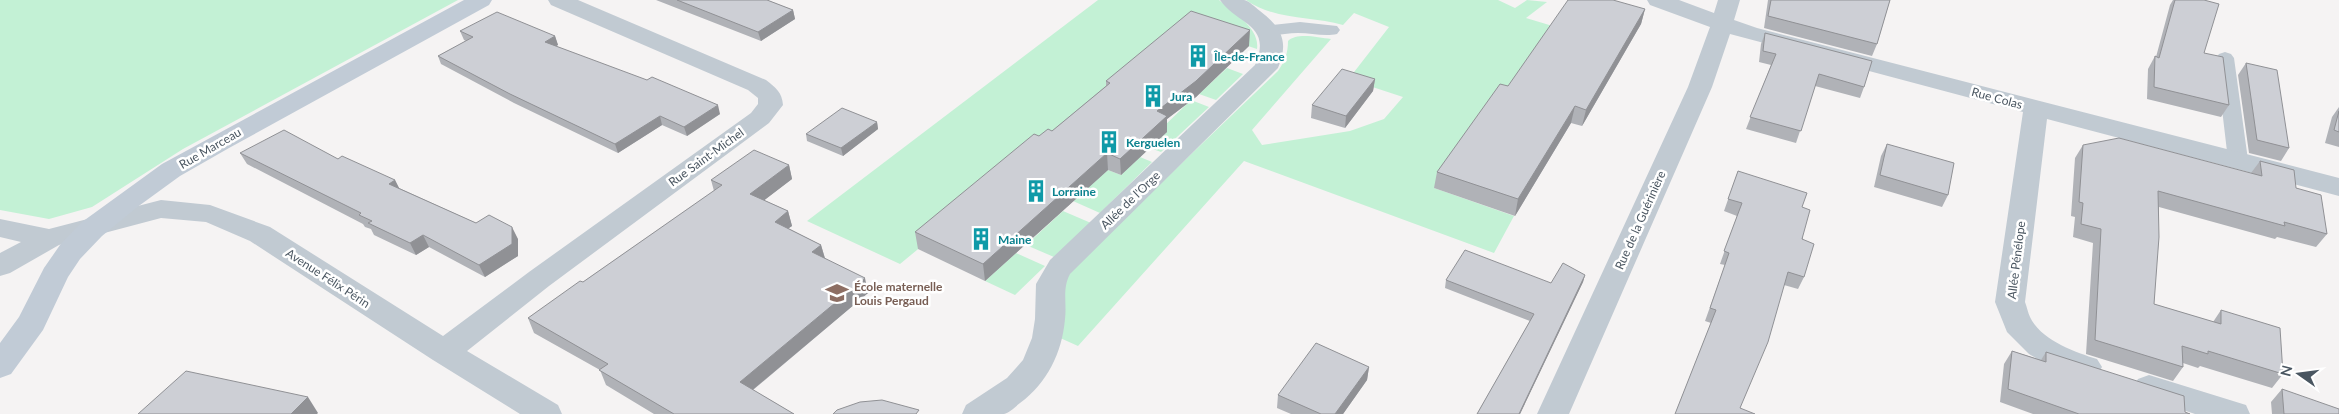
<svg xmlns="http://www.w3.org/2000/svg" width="2339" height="414" viewBox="0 0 2339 414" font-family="Lato,sans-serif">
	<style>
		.green { fill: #c3f1d5 }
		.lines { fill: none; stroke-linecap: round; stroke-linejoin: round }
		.lane { fill: #c1cad2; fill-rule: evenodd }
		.street { fill: #c1cad2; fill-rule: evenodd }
		.secondary { fill: #c1cbd6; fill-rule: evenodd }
		.wall { fill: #b0b2b7 }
		.shaded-wall { fill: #909195 }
		.building { fill: #cdcfd5; stroke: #909195 }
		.labels { text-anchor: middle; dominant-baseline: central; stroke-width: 5; stroke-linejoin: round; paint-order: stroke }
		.culture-label { font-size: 12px; font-weight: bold; fill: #0d838f; stroke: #fff; text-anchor: start }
		.street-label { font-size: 12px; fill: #4a5661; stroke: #fff }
		.education-label { font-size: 12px; font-weight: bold; fill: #785e54; stroke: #fff; text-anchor: start }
	</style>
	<rect width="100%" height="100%" fill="#f5f3f3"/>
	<path class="green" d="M0 0H458L183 149 92 207 49 219 0 210Z
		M1098 0H1219C1234 13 1260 28 1257 49L1239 43 940 231 900 264 807 221Z
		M1246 0H1498L1515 8 1527 0 1547 2 1526 18 1556 27 1434 188 1514 216 1494 253 1244 161 1078 346 1058 337 1060 305 1068 272 1278 71C1285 61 1288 53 1288 41 1298 32 1318 38 1331 39L1252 130 1262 145 1350 131 1384 119 1403 97 1345 78 1351 76 1389 27 1354 13 1343 25C1311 16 1274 20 1246 0Z
		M1227 68 1243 74 1216 100 1199 94Z
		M1191 100 1209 107 1161 152 1150 148 1167 132 1161 129Z
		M1140 157 1152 162 1100 213 1073 201 1108 170 1121 175Z
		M1063 211 1091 223 1054 257 1026 245Z
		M1016 253 1045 266 1015 295 985 281Z"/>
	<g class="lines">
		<path class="lane" d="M1300 22 1337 26 1340 30 1337 34C1325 37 1311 33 1298 33 1286 33 1274 37 1263 34L1260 30 1263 26Z
			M2225 52 2231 54 2234 58 2248 160 2245 164 2238 166 2231 164 2228 160 2216 58 2219 54Z"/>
		<path class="street" d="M548 0H578L766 80C776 88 782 92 783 105L769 123 549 286 467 351 558 405 562 414H520L433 360 250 241 206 222 161 218 59 245 10 273 0 276V253L21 242 0 237V219L49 229 161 200 210 205 270 227 443 336 529 272 751 113 758 104V98L748 90 551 5Z
			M1220 0C1227 0 1236 0 1244 0 1249 1 1255 7 1260 11 1282 28 1289 42 1278 68L1070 274C1062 289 1067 303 1065 319 1062 353 1047 383 1020 403 1015 407 1009 413 1004 414 992 414 974 414 962 414L966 405 1007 378 1023 360 1032 338 1035 319 1036 284 1050 260 1255 65C1273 24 1237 25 1220 0Z
			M1647 0H1679L1714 13 1718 0H1740L1734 20 1757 28 2339 178V196L2047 119 2025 302C2027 307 2028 313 2030 317 2041 340 2075 352 2097 359L2102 367 2097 375 2086 379 2075 375 2046 364 2029 354 2007 332 1995 302 2023 112 1730 34 1712 87 1569 414H1537L1688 87 1710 27 1650 5Z
			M2149 375 2246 405 2250 414H2195L2138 395 2133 387 2138 379Z"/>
		<path class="secondary" d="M464 0H492L489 5 229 148 180 176 136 208 102 236 80 259 68 277 43 330 11 374 0 378V343L19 317 44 268 60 245 82 222 162 164Z"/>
	</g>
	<path class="wall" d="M656 0H767L793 10 795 19 761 41Z
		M1768 0H1890L1877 44 1872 56 1764 28Z
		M2173 0H2204V53L2229 105 2221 117 2147 99 2148 69 2155 56 2156 57 2170 5Z
		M1645 9 1641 24 1582 126 1571 123 1515 216 1434 188 1437 172 1508 86Z
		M460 31 555 36 558 45 556 46 720 114 687 136 662 125 618 153 514 103 441 64 438 56 466 41 464 40Z
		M1765 33 1864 87 1860 98 1815 86 1796 143 1746 129 1771 65 1759 62 1761 44Z
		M1249 46 1196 97 1167 119V132L1121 175 1108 170 985 281 918 249 915 232 1039 136 1052 131 1106 86V81Z
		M2246 63 2289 148 2281 161 2249 153 2238 75Z
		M1375 79 1373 91 1345 128 1311 118 1312 105Z
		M2339 107V147L2325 143 2332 117Z
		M877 122 878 129 843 156 807 141 806 134Z
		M1887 144 1948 195 1942 207 1874 187 1881 156Z
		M2083 145 2251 173 2260 161 2296 188 2327 234 2316 247 2277 237 2275 239 2159 207 2154 304 2213 322 2221 310 2283 374 2272 388 2200 366 2198 368 2183 363V367L2173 381 2086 354 2093 243 2073 237 2075 217 2071 216 2075 158Z
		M240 153 395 180 399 188 476 223 518 239V256L485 277 429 247 416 255 374 235 371 229 365 227 363 224 247 164Z
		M789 165 792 179 764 200 788 211 792 226 788 228 821 245 825 258 868 293 753 390 794 414H654L606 385 600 370 534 333 528 318 583 282 714 191 711 180Z
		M1738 171 1802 207 1804 277 1798 289 1784 285 1675 414 1711 323 1705 321 1725 265 1720 264 1737 216 1724 211Z
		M1585 275 1583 282 1520 414H1477L1530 321 1445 288 1446 280 1551 283Z
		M2012 351 2041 360 2046 352 2190 414H2033L2000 402 2004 364Z
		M1369 367 1367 380 1343 414H1291L1277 408 1278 395Z
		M2282 389 2339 414H2272L2271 402Z"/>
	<path class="shaded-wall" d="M1645 9 1641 24 1582 126 1586 110Z
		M793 10 795 19 761 41 758 32Z
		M1250 30 1249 46 1196 97 1167 119V132L1121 175 1120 159 1157 111Z
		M555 36 558 45 549 50 545 42Z
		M1375 79 1373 91 1345 128 1346 116Z
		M718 105 720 114 687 136 684 127Z
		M1575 106 1571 123 1515 216 1518 199Z
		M660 116 662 125 618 153 615 144Z
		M877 122 878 129 843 156 841 148Z
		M1107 153 1108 170 985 281 983 264Z
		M789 165 792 179 754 208 750 194Z
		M395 180 401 192 389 184Z
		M788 211 792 226 778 236 775 222Z
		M512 227 518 239V256L485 277 479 265Z
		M423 235 429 247 416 255 410 243Z
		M821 245 825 259 812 252Z
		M1585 275 1583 282 1520 414H1519Z
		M865 278 868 293 744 397 740 382Z
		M1369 367 1367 380 1343 414H1335Z
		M308 397 318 413 317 414H291Z"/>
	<path class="building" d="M677 0H767L793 10 758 32Z
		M1568 0H1613L1645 9 1586 110 1575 106 1518 199 1437 172 1500 84 1508 86Z
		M1771 0H1890L1877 44 1768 16Z
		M2175 0H2204L2219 4 2204 53 2223 57 2229 105 2154 87 2155 56 2159 58Z
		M1191 11 1250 30 1196 81 1157 111 1167 116 1120 159 1107 153 983 264 915 232 1034 134 1039 136 1048 129 1052 131 1110 83 1106 81Z
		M497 12 555 36 545 42 647 80 652 77 718 105 684 127 660 116 615 144 510 94 438 56 473 37 460 31Z
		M1765 33 1872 61 1864 87 1819 74 1801 131 1750 117 1776 54 1763 51Z
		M2246 63 2277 70 2289 148 2257 140Z
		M1342 69 1375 79 1346 116 1312 105Z
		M842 108 877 122 841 148 806 134Z
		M2339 111V132L2334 130Z
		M284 130 338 159 342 156 395 180 389 184 476 223 489 215 512 227V244L479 265 423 235 410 243 368 223 372 221 359 215 361 213 240 153Z
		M2119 138 2262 176 2260 161 2294 170 2296 188 2321 195 2327 234 2284 222 2285 226 2158 191 2159 237 2154 304 2221 324V310L2280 328 2283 374 2208 351V354L2182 346 2183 367 2095 340 2101 229 2081 224 2083 203 2079 202 2083 145Z
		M1887 144 1954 163 1948 195 1880 175Z
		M754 150 789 165 750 194 788 211 775 222 821 245 812 252 865 278 740 382 794 414H674L599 370 608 364 528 318 580 281 583 282 722 185 711 180Z
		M1738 171 1807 193 1802 207 1810 210 1802 239 1814 244 1804 277 1788 272 1768 342 1740 408 1755 414H1675L1716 310 1710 308 1729 253 1724 251 1742 203 1728 199Z
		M1465 250 1551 283 1563 263 1585 275 1519 414H1477L1534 314 1446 280Z
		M1316 343 1369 367 1335 414H1321L1278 395Z
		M2012 351 2046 362V352L2184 396 2185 412 2190 414H2079L2008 389Z
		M186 371 308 397 291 414H138Z
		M2282 389 2339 409V414H2284Z
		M882 400 919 410 916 414H833L837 410 860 402Z"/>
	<defs>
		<symbol id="building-bare" viewBox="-9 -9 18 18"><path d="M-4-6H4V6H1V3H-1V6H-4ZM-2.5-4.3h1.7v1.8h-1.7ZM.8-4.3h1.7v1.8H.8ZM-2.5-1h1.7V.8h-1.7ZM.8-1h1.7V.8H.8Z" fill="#0f9aa8" stroke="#fff" stroke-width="2.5" paint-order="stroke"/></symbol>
		<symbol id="school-bare" viewBox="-9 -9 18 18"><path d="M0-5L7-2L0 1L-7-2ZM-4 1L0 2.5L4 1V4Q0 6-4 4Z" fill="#8d6e63" stroke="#fff" stroke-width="2.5" paint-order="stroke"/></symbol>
	</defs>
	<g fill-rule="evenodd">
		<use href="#building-bare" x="1182" y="40" width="32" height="32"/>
		<use href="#building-bare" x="1137" y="80" width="32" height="32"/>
		<use href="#building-bare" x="1093" y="126" width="32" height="32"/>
		<use href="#building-bare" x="1020" y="175" width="32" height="32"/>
		<use href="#building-bare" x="965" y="223" width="32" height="32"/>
		<use href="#school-bare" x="821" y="277" width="32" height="32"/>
	</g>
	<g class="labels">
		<g class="culture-label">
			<text x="1214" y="56">Île-de-France</text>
			<text x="1170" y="96">Jura</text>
			<text x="1126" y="142">Kerguelen</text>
			<text x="1052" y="191">Lorraine</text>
			<text x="998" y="239">Maine</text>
		</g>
		<g class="street-label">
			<text transform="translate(1997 98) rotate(15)">Rue Colas</text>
			<text transform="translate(210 148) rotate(-30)">Rue Marceau</text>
			<text transform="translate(706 157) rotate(-36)">Rue Saint-Michel</text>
			<text transform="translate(1130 200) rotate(-44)">Allée de l'Orge</text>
			<text transform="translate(1640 220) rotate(-66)">Rue de la Guérinière</text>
			<text transform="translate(2016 260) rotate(-83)">Allée Pénélope</text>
			<text transform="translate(328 278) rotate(33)">Avenue Félix Périn</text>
		</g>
		<g class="education-label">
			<text x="854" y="286">École maternelle<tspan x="854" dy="14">Louis Pergaud</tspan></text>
		</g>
	</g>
	<g transform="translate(2299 374) rotate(284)" stroke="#ffffff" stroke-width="4" paint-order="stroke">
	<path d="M0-4L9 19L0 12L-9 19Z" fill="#4a5661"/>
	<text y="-8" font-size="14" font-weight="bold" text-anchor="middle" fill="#4a5661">N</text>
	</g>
</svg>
